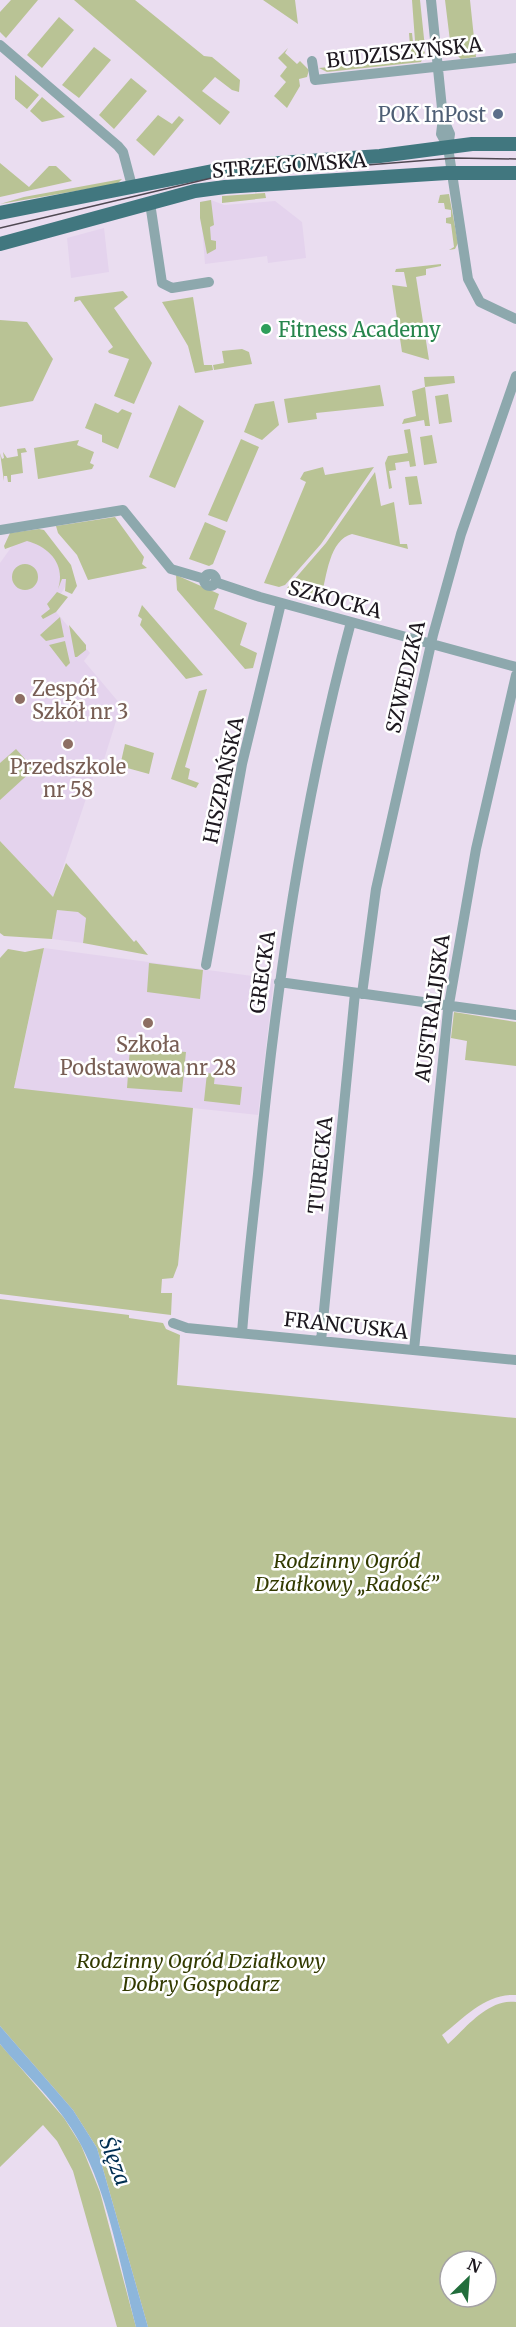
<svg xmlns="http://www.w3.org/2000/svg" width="516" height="2327" viewBox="0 0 516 2327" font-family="Merriweather,serif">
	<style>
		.built { fill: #e4d3ed }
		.green { fill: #b9c395; fill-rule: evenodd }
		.water { fill: #8db6db }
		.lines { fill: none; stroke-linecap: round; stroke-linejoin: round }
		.minor { stroke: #8da8ad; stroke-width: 10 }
		.major { stroke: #41777f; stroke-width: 14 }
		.tram { stroke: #4f4852; stroke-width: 1.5 }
		.service-dot { fill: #5c6f8a; stroke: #fff; stroke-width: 2 }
		.leisure-dot { fill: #2e9e5b; stroke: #fff; stroke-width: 2 }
		.education-dot { fill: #8d6e63; stroke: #fff; stroke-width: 2 }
		.labels { text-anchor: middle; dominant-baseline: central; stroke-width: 5; stroke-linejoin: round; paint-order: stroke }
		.street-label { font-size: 20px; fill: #1d181f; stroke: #fff }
		.service-label { font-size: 20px; fill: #4e5e75; stroke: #fff; text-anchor: end }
		.leisure-label { font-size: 20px; fill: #27864d; stroke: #fff; text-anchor: start }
		.education-label { font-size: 20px; fill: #785e54; stroke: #fff }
		.park-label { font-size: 20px; font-style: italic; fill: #323a00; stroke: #fff }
		.water-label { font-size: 21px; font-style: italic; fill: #002f52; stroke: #fff }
	</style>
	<rect width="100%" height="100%" fill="#eaddf0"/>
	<path class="built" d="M211 200 224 205 275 201 302 222 306 258 268 263 267 256 205 264 200 202Z
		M104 228 109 272 71 278 67 238Z
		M20 535 36 538 66 567V585L53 608 90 653 84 661 121 705 102 766 96 769 53 897 0 841V563Z
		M57 910 78 912 86 918 83 943 52 939Z
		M44 948 274 979 258 1115 14 1089Z"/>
	<path class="green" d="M11 0H38L6 38 0 32V12Z
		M74 0H135L204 56 212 57 240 80 239 92 232 90 215 77 202 91 230 112 220 125Z
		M263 0H295L298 24Z
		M412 0H420L425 48 415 41Z
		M445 0H470L476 57 461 59 451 49Z
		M59 17 74 30 42 68 27 55Z
		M409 33H412L413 42 425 52 421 62 327 72 319 68 411 59Z
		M94 47 111 60 79 98 62 85Z
		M288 48 285 53 297 64 300 61 309 70 307 77 299 79 300 86 287 108 274 96 286 82 280 76 287 67 278 58Z
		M15 75 39 95 27 109 15 99Z
		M131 78 147 91 114 129 99 115Z
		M42 97 65 117 42 122 30 111Z
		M158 115 172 124 179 116 184 120 154 156 136 140Z
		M0 163 29 187 49 166H56L72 181 0 197Z
		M122 179 117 184 0 204 24 197Z
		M265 193 266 198 222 203V196Z
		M449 194 458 243 455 249 449 250 454 247 451 224 446 223V218L451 217V210L445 209 444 203H438L440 195Z
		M211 200 214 225 210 227 211 240 216 241V249L207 254 200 218V202Z
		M441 264V266L426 269V275L416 277 429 360 402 352 392 285 407 287 404 272H395L396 269Z
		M123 291 128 297 114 308 152 363 134 404 114 396 129 359 109 353 108 351 113 347 80 300 74 302 75 297Z
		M193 297 204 365H212L213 370 195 373 188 346 162 302Z
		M0 320 27 322 53 359 33 401 0 407Z
		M242 349 249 352 252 364 214 370 213 365 224 363 222 351Z
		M454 376 455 383 425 387 430 426H425L424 420 402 424 404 419 416 416 412 391 425 387 424 377Z
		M380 385 384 406 316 413 317 419 288 423 284 399Z
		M448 394 452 422 439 424 435 396Z
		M274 401 279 425 262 440 244 432 255 404Z
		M95 403 118 413 122 409 132 413 118 449 102 442V435L85 428Z
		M179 405 204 421 175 488 149 477Z
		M410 429 416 466 410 467 409 461 395 463 396 470 389 471 392 488 389 489 385 463 388 456 408 453 404 430Z
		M432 435 437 463 424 465 420 437Z
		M241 439 259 447 227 522 208 515Z
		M79 440 77 445 94 452 90 463 94 465 92 469 38 479 34 448Z
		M25 448 27 452 21 453 23 473 11 475V482H8L7 476H4V481L0 453 2 459 4 458 3 452 7 458 18 456 17 449Z
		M323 467 325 475 374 467 321 544 285 585 279 587 264 583 306 482 300 479 304 472Z
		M375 472 381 506 394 502 400 544H407L408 549 352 534C329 540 327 576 321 597L287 588 326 543Z
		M417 476 422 504 409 505 405 477Z
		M115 517 144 557 142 564 147 568 88 580 77 555 58 533 56 526Z
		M205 522 226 531 213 564 209 566 189 559Z
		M39 529 44 530 71 565 77 586 72 594 65 591 66 579H62L58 589C66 564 49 547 27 541L5 549 4 546 10 533Z
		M12 577a13 13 0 1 1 26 0a13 13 0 1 1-26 0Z
		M176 575 219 594 214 609 247 623 240 645 257 653 253 668 245 669 177 590Z
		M57 592 68 597 56 612 43 619 41 616 50 609 47 604Z
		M142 605 203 675 186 679 140 625 142 619 138 616Z
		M60 617 64 637 46 641 40 635Z
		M69 625 86 645V650L77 657H75Z
		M65 641 70 663 66 667 49 645Z
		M207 689 185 767 190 769 188 779 199 783 196 788 171 779 199 691Z
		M125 744 154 753 149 774 120 766Z
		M16 749 34 769 0 800V763Z
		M0 841 53 897 66 863 134 942 136 940 148 955 83 943 86 918 78 912 57 910 52 939 4 936 0 933Z
		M44 948 14 1088 193 1108 178 1265 173 1278 162 1279 161 1293H172L171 1315 0 1294V958L8 949 25 952Z
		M149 963 203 970 200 999 147 992Z
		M454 1012 516 1022V1066L465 1060 467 1041 451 1038Z
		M130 1047 186 1052 182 1092 127 1088Z
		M207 1073 215 1074 214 1084 242 1087 240 1105 204 1101Z
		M0 1299 129 1315V1318L163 1323 166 1329 180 1335 177 1385 516 1418V1995C486 1993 464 2018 442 2035L448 2044C467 2027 488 1999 516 2002V2327H148L97 2148 73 2110 0 2026ZM450 2261H486V2297H450Z
		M0 2044 64 2118 81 2145 100 2192 136 2327H117L73 2171 57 2141 43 2125 0 2167Z"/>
	<path class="water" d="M0 2026 73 2110 97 2148 148 2327H136C119 2263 107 2183 71 2128 52 2098 23 2072 0 2044Z"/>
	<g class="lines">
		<path class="minor" d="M431 0 443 118 441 134 448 147
			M0 45 118 146 123 152 132 186
			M312 61 315 80 516 58
			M443 118 450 134 448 147 468 279 480 302 516 319
			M150 203 162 283 172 288 209 282
			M0 530 123 510 171 569 205 579
			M204 580a6 6 0 1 1 12 0a6 6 0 1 1-12 0Z
			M215 582 260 597 516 667
			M206 965 242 764 281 603
			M279 982 516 1015
			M362 994 376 889 433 635 461 534 516 376
			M173 1323 187 1328 516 1360
			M242 1333C246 1280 252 1227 258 1174 276 988 302 804 351 622
			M321 1341 355 993
			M414 1350 448 1010 476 849 516 675"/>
		<path class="major" d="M0 213 238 166 380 156 472 144H516
			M0 244 195 191 225 187 447 173H516"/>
		<path class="tram" d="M0 228 216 177 455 158 516 159"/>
	</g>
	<circle class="service-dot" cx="498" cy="114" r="6"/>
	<circle class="leisure-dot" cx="266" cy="329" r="6"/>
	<g class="education-dot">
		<circle cx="20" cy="699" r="6"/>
		<circle cx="68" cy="744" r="6"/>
		<circle cx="148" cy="1023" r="6"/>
	</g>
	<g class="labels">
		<g class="street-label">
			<text transform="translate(404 52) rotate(-6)">BUDZISZYŃSKA</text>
			<text transform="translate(289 165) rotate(-4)">STRZEGOMSKA</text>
			<text transform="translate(335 599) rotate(15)">SZKOCKA</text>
			<text transform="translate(405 677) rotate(-77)">SZWEDZKA</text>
			<text transform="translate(223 780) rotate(-78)">HISZPAŃSKA</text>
			<text transform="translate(262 972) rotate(-82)">GRECKA</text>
			<text transform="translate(432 1008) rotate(-82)">AUSTRALIJSKA</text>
			<text transform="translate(320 1165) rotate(-84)">TURECKA</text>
			<text transform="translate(346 1325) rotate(6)">FRANCUSKA</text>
		</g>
		<g class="service-label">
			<text x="486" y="114">POK InPost</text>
		</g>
		<g class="leisure-label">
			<text x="278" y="329">Fitness Academy</text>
		</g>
		<g class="education-label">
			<text x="32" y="688" text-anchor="start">Zespół<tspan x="32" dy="23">Szkół nr 3</tspan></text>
			<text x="68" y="766">Przedszkole<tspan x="68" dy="23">nr 58</tspan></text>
			<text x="148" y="1044">Szkoła<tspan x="148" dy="23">Podstawowa nr 28</tspan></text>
		</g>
		<g class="park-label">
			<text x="347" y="1560">Rodzinny Ogród<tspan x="347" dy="23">Działkowy „Radość”</tspan></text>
			<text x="201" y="1960">Rodzinny Ogród Działkowy<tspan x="201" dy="23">Dobry Gospodarz</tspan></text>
		</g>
		<g class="water-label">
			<text transform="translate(115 2161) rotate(69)">Ślęza</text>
		</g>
	</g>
	<g transform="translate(468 2279) rotate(25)"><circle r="28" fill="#ffffff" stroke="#a5a3a5" stroke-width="1.5"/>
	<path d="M0-4.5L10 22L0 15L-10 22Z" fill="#226e3c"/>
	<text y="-9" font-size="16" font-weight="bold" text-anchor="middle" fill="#1d181f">N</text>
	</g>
</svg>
